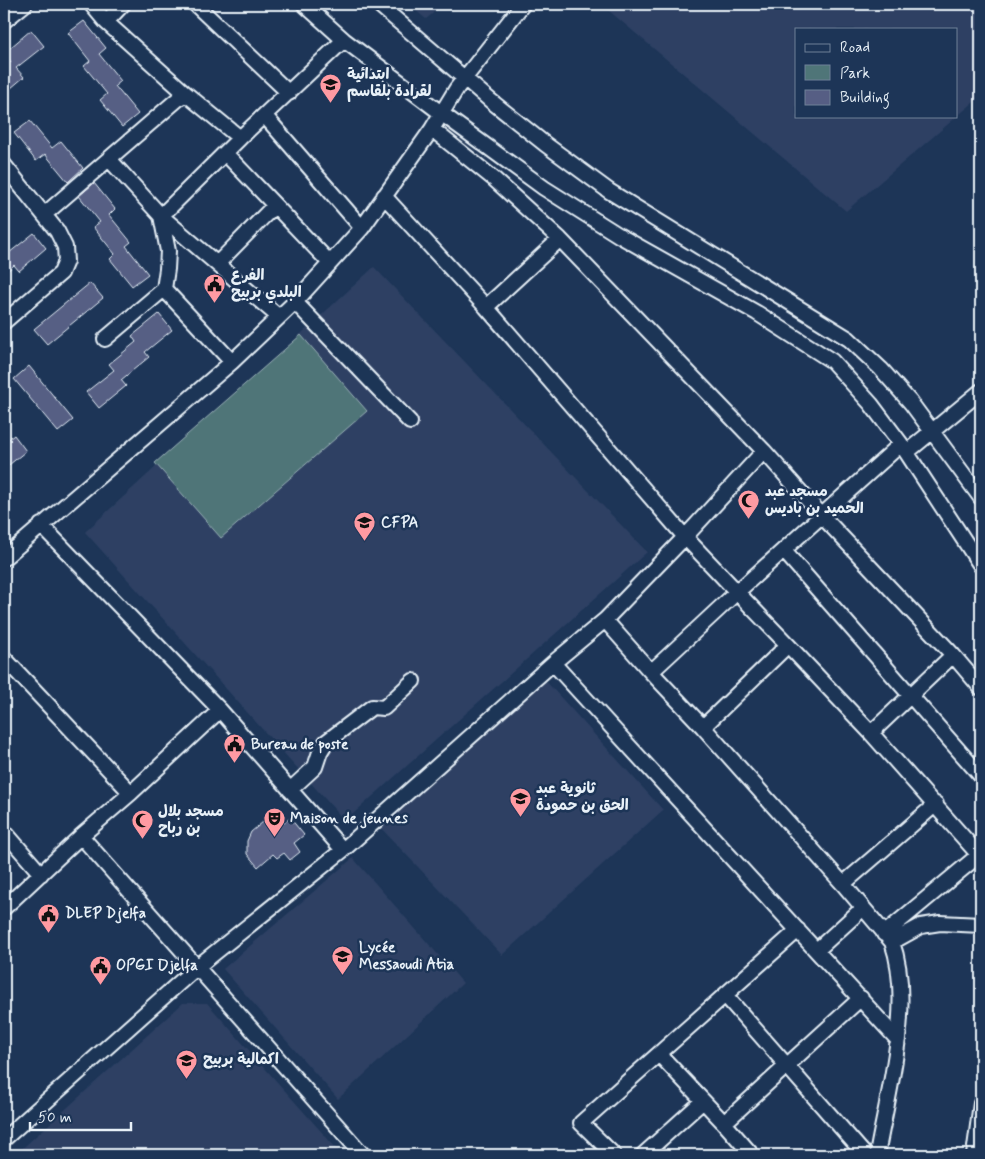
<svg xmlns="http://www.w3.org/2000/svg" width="985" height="1159" viewBox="0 0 985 1159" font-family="Mynerve,'Playpen Sans Arabic',sans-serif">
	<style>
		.built { fill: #2e4164; fill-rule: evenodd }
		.green { fill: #4f7578; stroke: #9cb3b8 }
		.building { fill: #565e84; stroke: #e8f1f8 }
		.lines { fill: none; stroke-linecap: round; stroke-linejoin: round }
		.street-casing { stroke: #e8f1f8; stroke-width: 18 }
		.street { stroke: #1d3557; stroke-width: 14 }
		.labels { text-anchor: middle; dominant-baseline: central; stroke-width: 5; stroke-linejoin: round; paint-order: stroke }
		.poi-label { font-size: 15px; font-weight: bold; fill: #e8f1f8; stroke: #1d3557; text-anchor: start }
	</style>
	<rect width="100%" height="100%" fill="#1d3557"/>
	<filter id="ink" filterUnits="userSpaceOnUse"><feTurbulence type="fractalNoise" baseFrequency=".02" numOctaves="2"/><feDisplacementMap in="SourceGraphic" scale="10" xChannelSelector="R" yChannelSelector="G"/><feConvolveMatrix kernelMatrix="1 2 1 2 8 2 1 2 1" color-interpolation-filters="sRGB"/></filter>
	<g filter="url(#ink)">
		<path class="built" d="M408 4H444L426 19Z
			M601 4H981V96L846 211ZM796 29H956V116H796Z
			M374 267 647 552 345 821 85 532Z
			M543 678 663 810 502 955 378 825Z
			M353 858 463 983 338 1099 223 969Z
			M183 1003H207L342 1155H15Z"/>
		<path class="green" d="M301 335 367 411 221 538 155 463Z"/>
		<path class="building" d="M84 21 106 48 99 54 121 81 115 86 138 114 122 127 100 100 107 94 84 66 90 61 68 33Z
			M31 30 44 46 16 68 24 77 4 94V68L11 62 4 53Z
			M30 121 52 148 61 141 83 168 68 182 45 154 36 161 14 133Z
			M94 183 115 209 109 215 131 242 126 246 148 274 132 286 110 259 115 254 93 227 100 222 79 196Z
			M34 233 46 248 19 271 14 265 4 274V257Z
			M90 283 103 298 47 344 34 329Z
			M159 314 172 330 145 352 149 357 121 380 126 386 99 408 86 392 114 370 109 364 136 342 132 336Z
			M29 366 73 420 58 432 14 379Z
			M14 435 26 451 4 469V443Z
			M275 812 284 823 290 818 304 835 294 843 300 852 290 860 284 853 277 858 273 854 258 867 247 854V841L251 832Z"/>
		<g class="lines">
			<defs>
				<path id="street" d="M91 4 106 22
					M123 4 106 22 185 93 240 138
					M195 4 289 93
					M304 4 344 40 441 113 544 188 620 236 757 313 832 361 871 404 901 444 981 566
					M378 4 491 101 545 144 609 191 849 339 881 369 911 403 981 498
					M4 21 25 4
					M265 116 362 228
					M432 129 494 179 560 239
					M225 153 330 263
					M4 165 57 231 65 247 66 261 61 273 4 322
					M384 196 486 307 685 537 737 592 901 444
					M45 214 185 93
					M217 264 274 206
					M164 289 232 362
					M295 302 410 422
					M486 307 560 239 764 451 822 516 953 655 981 688
					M279 317 161 216 240 138 344 40
					M105 339 164 289 167 269 168 251 161 216 109 159
					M907 452 981 391
					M41 525 220 710 343 850
					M784 551 981 776
					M4 558 232 362 295 302 362 228 432 129 457 88 523 4
					M605 620 651 672
					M4 658 131 793
					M553 663 605 620 685 537 764 451
					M703 727 651 672 737 592 788 645
					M871 733 953 655
					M290 790 315 767 320 752 326 742 372 707 384 708 413 681
					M4 831 41 874
					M81 836 131 793 220 710
					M843 884 936 804
					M4 908 81 836 363 1155
					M884 934 979 855 981 861
					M892 942 843 884 703 727 788 645 871 733 979 855 981 853
					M817 950 863 908
					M725 995 865 1155
					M659 1054 724 1123 752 1155
					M724 1123 861 998
					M4 1139 197 967 343 850 553 663 898 1040
					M614 1155 581 1123 798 930
					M643 1155 703 1101
					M877 1155C888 1092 914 1003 892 942L921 926 940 923 981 925
					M974 1155 981 1103"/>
			</defs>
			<use href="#street" class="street-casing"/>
			<use href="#street" class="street"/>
		</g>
	</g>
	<defs>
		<symbol id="school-pin" viewBox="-11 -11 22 30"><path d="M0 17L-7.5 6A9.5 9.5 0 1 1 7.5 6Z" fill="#ff9aa2" stroke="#1d3557"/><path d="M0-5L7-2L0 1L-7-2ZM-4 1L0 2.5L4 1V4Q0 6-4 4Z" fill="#111"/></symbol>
		<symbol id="civic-pin" viewBox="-11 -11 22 30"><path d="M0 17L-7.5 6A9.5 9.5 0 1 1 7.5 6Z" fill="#ff9aa2" stroke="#1d3557"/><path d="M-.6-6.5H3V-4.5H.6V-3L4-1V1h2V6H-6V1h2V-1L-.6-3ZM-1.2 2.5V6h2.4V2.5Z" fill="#111"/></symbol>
		<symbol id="mosque-pin" viewBox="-11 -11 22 30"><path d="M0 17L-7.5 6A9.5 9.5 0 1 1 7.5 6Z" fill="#ff9aa2" stroke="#1d3557"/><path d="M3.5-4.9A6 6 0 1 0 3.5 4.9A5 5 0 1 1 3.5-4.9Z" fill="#111"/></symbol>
		<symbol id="university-pin" viewBox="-11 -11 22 30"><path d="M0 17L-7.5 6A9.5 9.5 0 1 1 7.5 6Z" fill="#ff9aa2" stroke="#1d3557"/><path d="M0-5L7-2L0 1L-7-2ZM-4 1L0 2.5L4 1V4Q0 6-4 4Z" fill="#111"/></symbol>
		<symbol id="theatre-pin" viewBox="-11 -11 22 30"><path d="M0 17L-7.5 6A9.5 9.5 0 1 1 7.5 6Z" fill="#ff9aa2" stroke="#1d3557"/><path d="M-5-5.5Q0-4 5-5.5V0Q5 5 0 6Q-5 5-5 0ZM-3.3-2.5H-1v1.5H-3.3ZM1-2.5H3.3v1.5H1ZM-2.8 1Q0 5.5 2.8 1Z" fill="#111"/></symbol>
	</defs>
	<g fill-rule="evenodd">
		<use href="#school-pin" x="318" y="72" width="25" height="34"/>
		<use href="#civic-pin" x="202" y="272" width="25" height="34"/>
		<use href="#mosque-pin" x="736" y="488" width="25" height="34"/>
		<use href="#university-pin" x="352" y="510" width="25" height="34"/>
		<use href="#civic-pin" x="222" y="732" width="25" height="34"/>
		<use href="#school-pin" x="508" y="786" width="25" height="34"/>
		<use href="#theatre-pin" x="262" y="806" width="25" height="34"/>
		<use href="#mosque-pin" x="130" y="808" width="25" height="34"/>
		<use href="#civic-pin" x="36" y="902" width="25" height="34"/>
		<use href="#school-pin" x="330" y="944" width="25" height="34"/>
		<use href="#civic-pin" x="88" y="954" width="25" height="34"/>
		<use href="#school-pin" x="174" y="1048" width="25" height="34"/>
	</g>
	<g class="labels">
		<g class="poi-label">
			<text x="347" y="75">ابتدائية<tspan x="347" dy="17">لقرادة بلقاسم</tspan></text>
			<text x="231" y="276">الفرع<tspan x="231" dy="17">البلدي بربيح</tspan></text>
			<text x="765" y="492">مسجد عبد<tspan x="765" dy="17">الحميد بن باديس</tspan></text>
			<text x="381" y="523">CFPA</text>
			<text x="251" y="745">Bureau de poste</text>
			<text x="536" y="789">ثانوية عبد<tspan x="536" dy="17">الحق بن حمودة</tspan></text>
			<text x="158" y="812">مسجد بلال<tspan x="158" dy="17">بن رباح</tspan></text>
			<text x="290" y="819">Maison de jeunes</text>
			<text x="65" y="914">DLEP Djelfa</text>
			<text x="359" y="948">Lycée<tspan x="359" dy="17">Messaoudi Atia</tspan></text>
			<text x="116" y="966">OPGI Djelfa</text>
			<text x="203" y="1060">اكمالية بربيح</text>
		</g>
	</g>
	<rect width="985" height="1159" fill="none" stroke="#1d3557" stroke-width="20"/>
	<rect x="10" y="10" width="965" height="1139" fill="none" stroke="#e8f1f8" stroke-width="2" filter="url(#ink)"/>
	<rect x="795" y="28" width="162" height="90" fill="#1d3557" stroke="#6e8097"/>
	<rect x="805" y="44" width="25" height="8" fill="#1d3557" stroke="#6e8097"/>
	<text x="840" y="52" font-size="15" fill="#e8f1f8">Road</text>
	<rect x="805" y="65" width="25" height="15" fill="#4f7578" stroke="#6e8097"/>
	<text x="840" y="78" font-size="15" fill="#e8f1f8">Park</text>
	<rect x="805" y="90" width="25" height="15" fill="#565e84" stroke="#6e8097"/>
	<text x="840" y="102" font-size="15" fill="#e8f1f8">Building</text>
	<path d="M30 1122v8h101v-8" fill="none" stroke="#e8f1f8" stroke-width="2.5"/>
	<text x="38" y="1122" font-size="15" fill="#e8f1f8" stroke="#1d3557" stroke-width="4" paint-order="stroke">50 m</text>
</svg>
